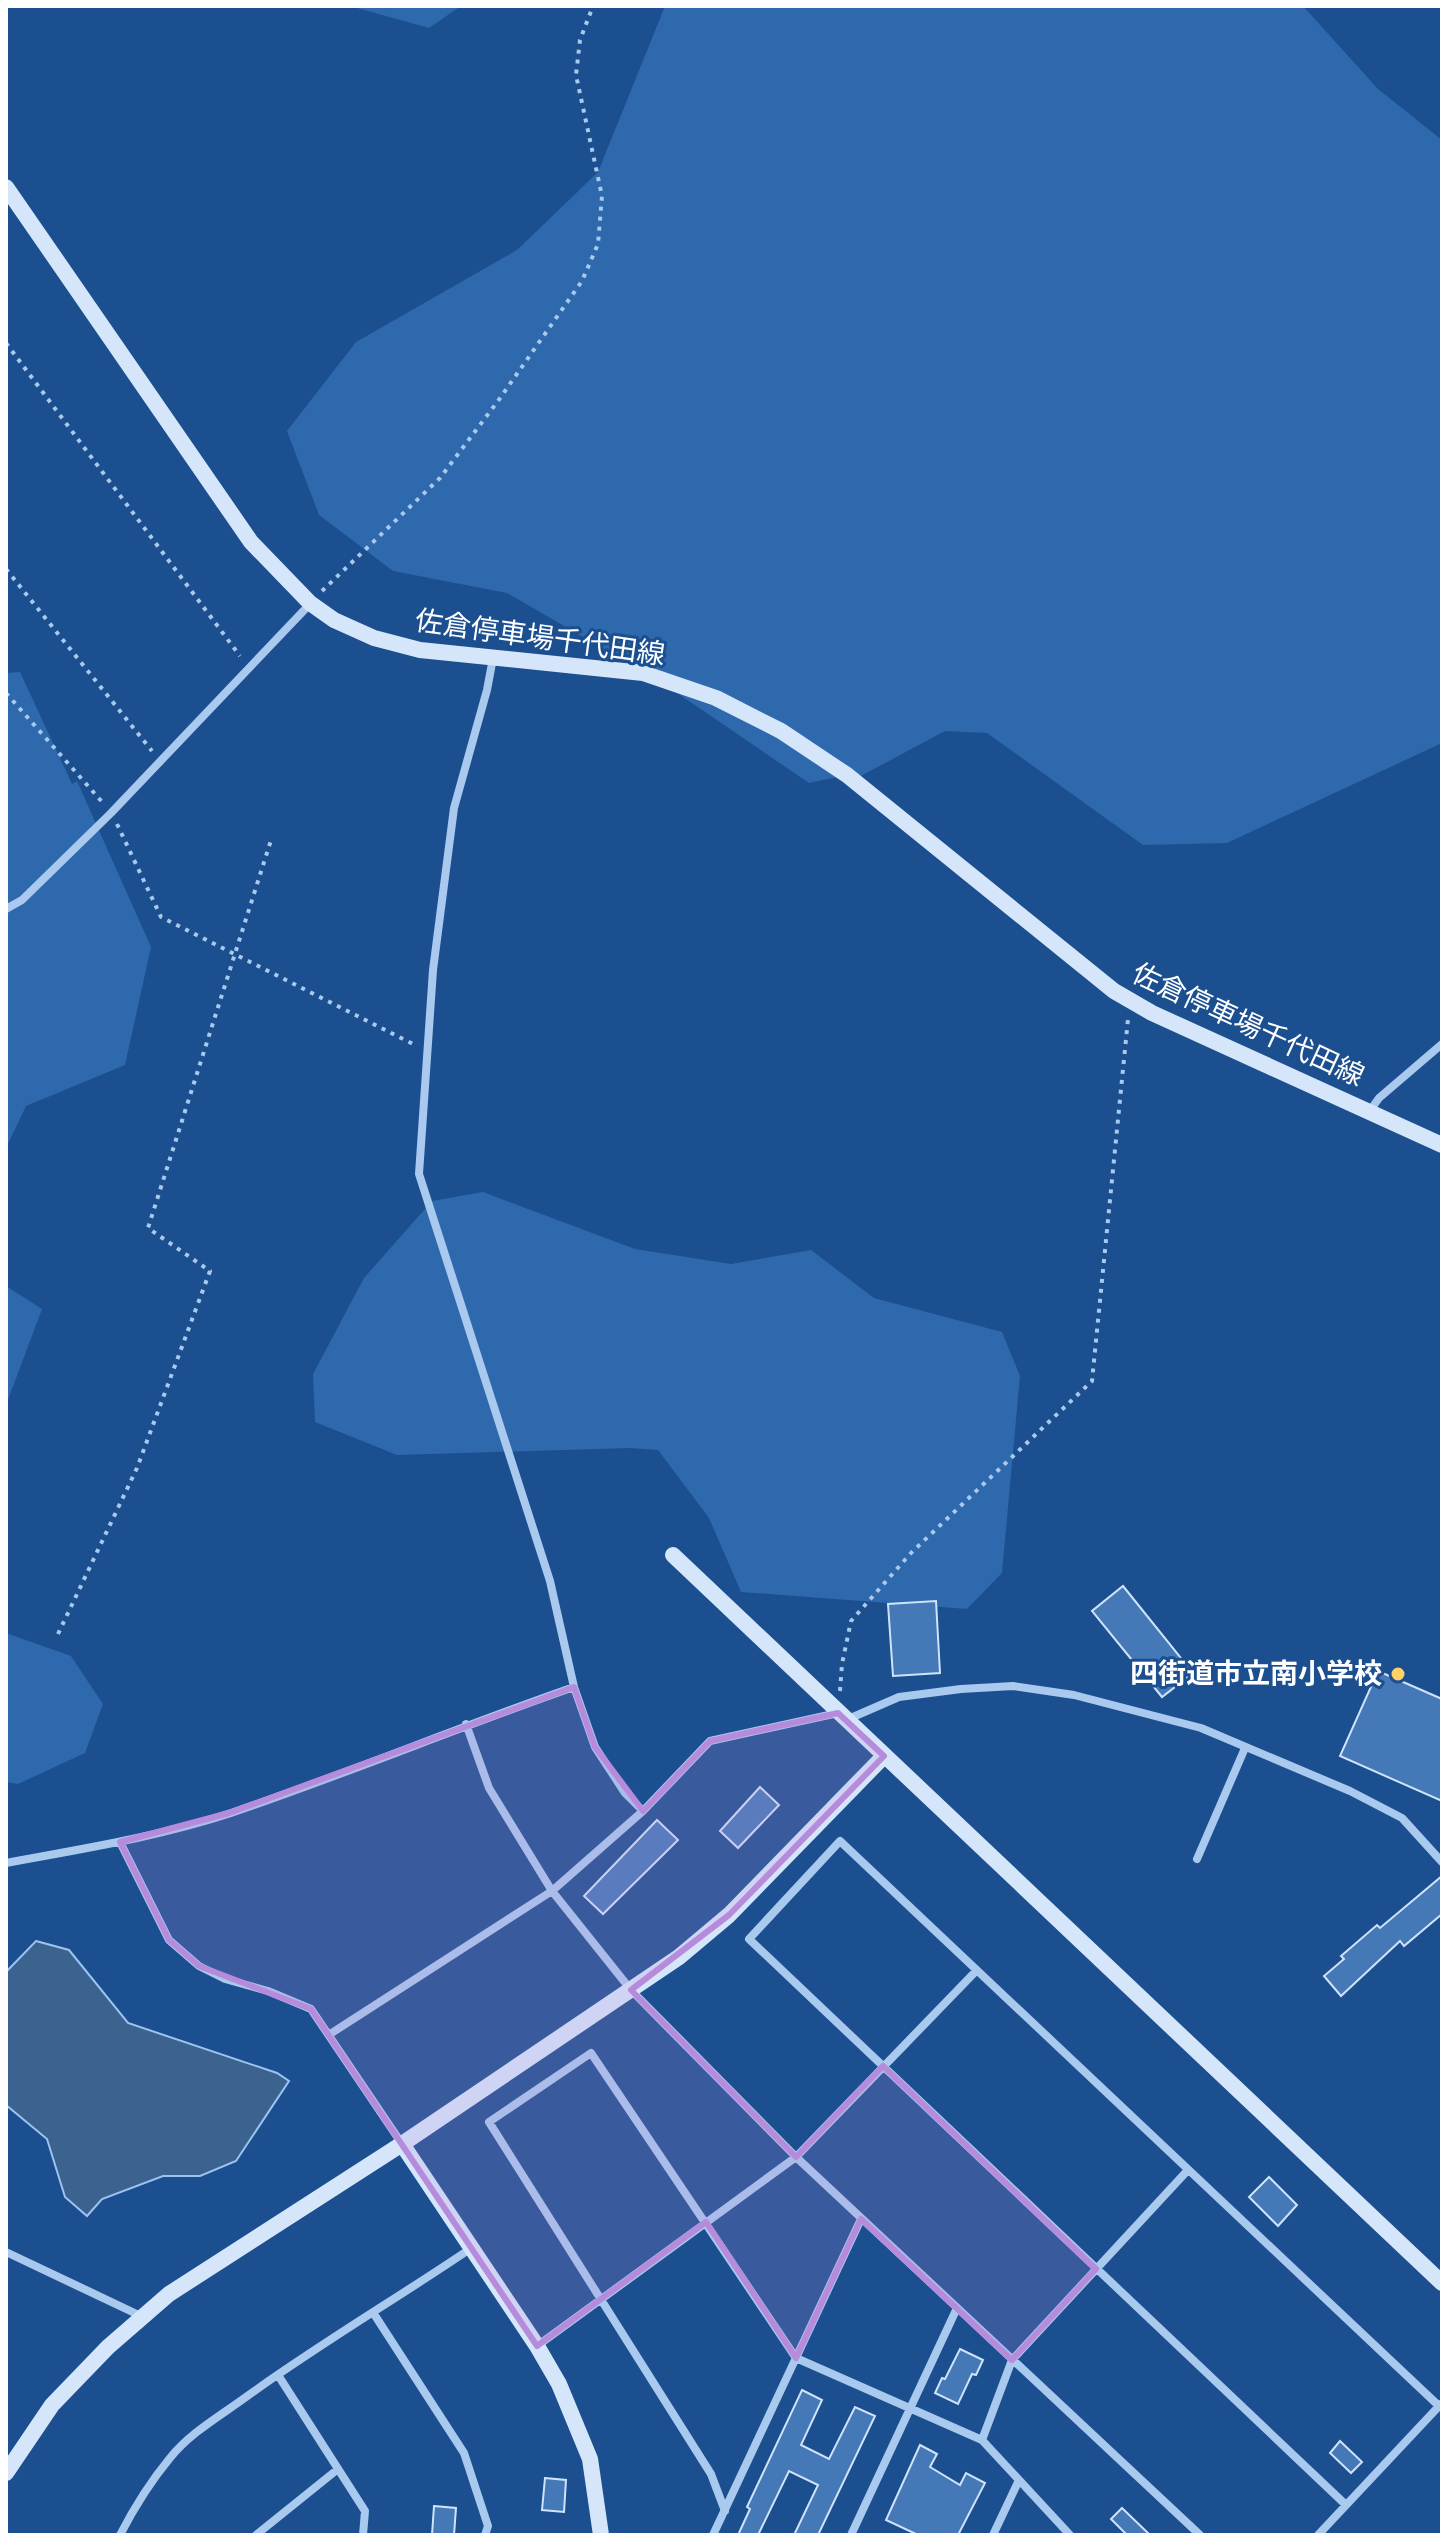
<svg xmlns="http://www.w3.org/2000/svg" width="1448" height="2541" viewBox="0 0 1448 2541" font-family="'Nunito Sans','Noto Sans JP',sans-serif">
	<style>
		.green { fill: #2e69ad }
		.water { fill: #3c6290; stroke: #9cc4f0; stroke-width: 2 }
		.building { fill: #4478b7; stroke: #cfe3fa; stroke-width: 2 }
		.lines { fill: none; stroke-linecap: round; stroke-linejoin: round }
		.path { stroke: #a9c9ee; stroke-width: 4; stroke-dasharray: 4 6; stroke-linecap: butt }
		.street { stroke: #a9c9ee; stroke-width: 8 }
		.secondary { stroke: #d6e6fa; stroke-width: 16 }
		.marked { fill: #b68bdc; fill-opacity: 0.2; stroke: #b68bdc; stroke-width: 6; stroke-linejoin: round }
		.poi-dot { fill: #ffd166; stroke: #1b4f8f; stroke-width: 3 }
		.labels { text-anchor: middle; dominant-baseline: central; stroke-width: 6; stroke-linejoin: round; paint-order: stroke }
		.street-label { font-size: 28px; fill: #fff; stroke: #1b4f8f }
		.poi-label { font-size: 28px; font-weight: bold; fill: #fff; stroke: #1b4f8f; text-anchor: end }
	</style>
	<rect width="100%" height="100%" fill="#1b4f8f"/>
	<path class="green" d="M350 6H461L429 28Z
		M665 6H1303L1378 89 1442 140V743L1227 843 1143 845 987 733 945 731 859 777 847 775 809 783 664 684 507 593 393 571 319 515 287 431 356 342 517 250 598 172Z
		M20 672 72 784 77 781 151 947 125 1065 26 1106 6 1148V673Z
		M483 1192 635 1249 731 1264 811 1250 874 1298 1002 1332 1020 1376 1002 1573 967 1609 741 1592 709 1518 658 1450 629 1448 397 1455 315 1422 313 1374 364 1278 432 1201Z
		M6 1286 42 1309 6 1405Z
		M6 1633 71 1656 103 1704 85 1753 18 1784 6 1782Z"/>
	<path class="water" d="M36 1941 69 1950 128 2023 277 2073 289 2081 236 2161 200 2176H163L102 2199 87 2216 65 2197 47 2139 6 2105V1972Z"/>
	<path class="building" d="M1123 1586 1193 1673 1162 1697 1092 1611Z
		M936 1601 940 1673 893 1676 888 1604Z
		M1378 1671 1442 1699V1801L1340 1756Z
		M760 1787 779 1805 738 1848 720 1831Z
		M657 1820 678 1840 603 1914 584 1896Z
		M1442 1876V1914L1404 1946 1400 1941 1341 1996 1324 1976 1344 1959 1341 1956 1377 1925 1380 1928Z
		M1269 2177 1297 2205 1278 2226 1249 2197Z
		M960 2349 983 2360 976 2375 972 2374 958 2404 935 2393 942 2378 945 2379Z
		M802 2390 822 2400 801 2445 829 2459 855 2407 875 2416 818 2535H794L818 2485 789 2471 758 2535H738L750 2509 747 2507Z
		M1340 2441 1362 2462 1351 2473 1330 2453Z
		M920 2445 937 2454 930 2467 960 2485 966 2473 985 2483 958 2535H918L886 2520Z
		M545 2478 566 2480 564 2512 542 2510Z
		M434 2506 456 2508 454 2535H432Z
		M1122 2508 1150 2535H1127L1111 2519Z"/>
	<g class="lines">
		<path class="path" d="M6 343 240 656
			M6 569 152 751
			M322 591 440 478 498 401 582 281 598 244 602 196 576 75 580 40 593 6
			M6 693 103 803
			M117 824 161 917 415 1045
			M58 1634 137 1468 210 1271 148 1228 272 837
			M840 1691 842 1664 851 1621 911 1553 1092 1381 1128 1019"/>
		<path class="street" d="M493 658 487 690 454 808 433 970 419 1174 550 1581 574 1687 595 1747 625 1793 643 1811
			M6 909 22 900 111 813 310 604
			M1369 1112 1379 1098 1442 1044
			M846 1720 899 1697 961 1689 1013 1686 1074 1695 1201 1728 1350 1791 1402 1818 1442 1862
			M466 1724 489 1788 552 1891 631 1990 796 2157 1200 2535
			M120 1842 169 1940 199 1966 225 1979 268 1991 311 2009 402 2144
			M1197 1859 1245 1748
			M6 1863C81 1849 158 1837 231 1813 346 1774 459 1727 574 1687
			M330 2034 552 1891 643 1811 710 1741 838 1713
			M6 2252 143 2317
			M374 2314 464 2453 488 2526 485 2535
			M537 2346 796 2157 977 1970
			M278 2375 365 2511 363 2535
			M1346 2505 749 1939 840 1841 1439 2406
			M725 2511 711 2474 489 2122 591 2053 796 2358 982 2440
			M120 2535C134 2508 150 2482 170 2458 190 2433 220 2416 246 2397 318 2345 396 2299 470 2249
			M256 2535 338 2469
			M713 2535 861 2219
			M851 2535 957 2308
			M993 2535 1019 2480
			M1070 2535 982 2440 1012 2360 1188 2170
			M1318 2535 1441 2404"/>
		<path class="secondary" d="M6 187 251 542 310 603 334 620 374 638 420 650 643 673 716 698 781 731 847 775 1114 991 1152 1013 1442 1145
			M673 1555 1442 2283
			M402 2144 537 2346 559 2384 590 2459 601 2535
			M6 2473 52 2405 108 2347 169 2294 402 2144 679 1957 729 1915 884 1756"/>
	</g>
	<path class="marked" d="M574 1687 595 1747 643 1811 710 1741 838 1713 884 1756 729 1915 631 1990 796 2157 883 2066 1096 2269 1012 2360 861 2219 796 2358 706 2222 537 2346 311 2009 199 1966 169 1940 120 1842 229 1813Z"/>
	<circle class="poi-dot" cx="1398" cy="1674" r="8"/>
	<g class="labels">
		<g class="street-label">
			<text transform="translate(540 638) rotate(8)">佐倉停車場千代田線</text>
			<text transform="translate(1248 1025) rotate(25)">佐倉停車場千代田線</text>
		</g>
		<g class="poi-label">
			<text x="1382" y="1674">四街道市立南小学校</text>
		</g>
	</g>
	<rect width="1448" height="2541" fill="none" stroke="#ffffff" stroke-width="16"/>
</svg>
